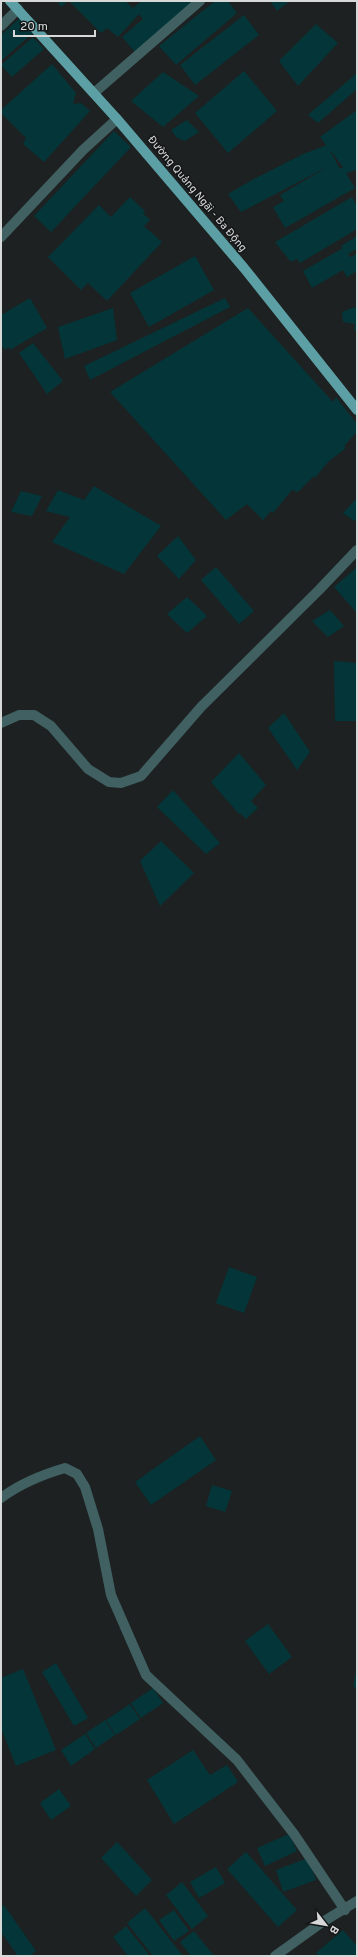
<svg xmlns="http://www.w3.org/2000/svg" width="358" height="1957" viewBox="0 0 358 1957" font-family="Overpass,sans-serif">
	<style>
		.building { fill: #043639 }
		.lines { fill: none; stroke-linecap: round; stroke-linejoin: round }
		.minor { stroke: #406062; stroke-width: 10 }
		.major { stroke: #5ca0a5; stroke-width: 10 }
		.labels { text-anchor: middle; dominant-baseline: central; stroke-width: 3; stroke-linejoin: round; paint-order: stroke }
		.street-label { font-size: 11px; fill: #d7d9d9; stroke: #141718 }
	</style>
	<rect width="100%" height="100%" fill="#1d2121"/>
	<path class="building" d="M57 1H68L61 7Z
		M69 1H125L133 8 141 1H195L135 52 122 37 143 19 139 14 118 37 107 28 101 33Z
		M215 1H228L237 13 176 65 159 46Z
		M270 1H290L277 11Z
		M244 15 259 35 195 85 180 65Z
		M20 18 33 33 1 61V35Z
		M316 24 338 43 298 86 279 61Z
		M33 37 44 49 12 77 1 65Z
		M52 64 76 93 73 104 81 103 90 111 44 162 23 144 26 138 1 113V110Z
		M244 71 277 111 228 153 195 113Z
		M163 72 199 96 163 127 131 101Z
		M357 73V89L318 123 308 115Z
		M357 110V170L346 173 355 188 285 228 273 207 284 201 280 195 329 166 241 212 228 194 252 180 303 154 327 145 340 169 343 167 320 137Z
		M187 120 199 132 185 141 177 138 171 130Z
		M114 131 131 147 51 232 34 216Z
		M130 197 145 211 143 213 150 220 144 226 162 242 107 301 88 283 81 290 48 257 99 205 111 217Z
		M352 197 357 206V229L300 263 297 259 291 262 275 242Z
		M357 236V249L348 254 350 257 357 254V271L347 277 343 270 312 288 303 271 343 248 341 246Z
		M195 256 214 290 149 327 130 293Z
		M30 298 47 328 10 350 9 347 5 350 1 345V315Z
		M225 298 230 307 90 380 84 366Z
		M355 307 357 308V330H354L355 324 343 322 342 312Z
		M113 308 117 340 65 359 58 327Z
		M248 308 333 402 336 397 357 424V432L344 446 346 448 328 462 315 478 314 476 298 492 292 490 273 513 271 511 263 520 247 504 226 520 110 392Z
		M33 343 63 381 47 394 19 353Z
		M94 486 161 526 124 574 52 542 70 517 46 511 58 490 84 500Z
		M21 491 42 496 32 516 11 512Z
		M357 498V518L354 521 343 513Z
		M178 536 196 560 179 579 157 556Z
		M216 567 254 611 239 624 201 580Z
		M357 567V613L334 587Z
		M187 597 207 616 187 633 167 614Z
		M330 610 344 626 328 637 312 621Z
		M334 661 357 663V721H335Z
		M284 713 310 752 297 770 268 728Z
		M239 753 266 785 251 801 258 808 246 819 240 813 239 814 211 782Z
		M173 790 220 843 206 854 157 807Z
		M161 841 194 873 160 906 140 861Z
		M229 1267 257 1277 244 1313 216 1303Z
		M200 1436 216 1460 151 1505 135 1482Z
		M212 1485 232 1491 225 1512 206 1506Z
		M268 1624 292 1657 269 1674 245 1641Z
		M56 1663 88 1718 74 1726 42 1672Z
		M23 1669 56 1750 16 1766 1 1728V1678Z
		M356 1672H357V1688L353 1687Z
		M153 1688 163 1703 141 1718 131 1703Z
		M130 1704 140 1719 116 1735 106 1720Z
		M105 1720 115 1735 96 1748 86 1733Z
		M85 1734 95 1749 71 1766 61 1750Z
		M193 1750 210 1775 227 1765 238 1782 174 1824 147 1780Z
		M59 1789 71 1806 51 1820 40 1803Z
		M289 1834 297 1851 265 1866 257 1848Z
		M117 1842 152 1880 136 1896 101 1858Z
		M246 1852 297 1910 278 1927 227 1869Z
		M308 1858 316 1880 283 1892 276 1870Z
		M216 1867 225 1883 199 1898 190 1882Z
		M182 1882 208 1916 192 1929 166 1895Z
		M4 1905 36 1951 29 1956H18L1 1932V1907Z
		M145 1908 183 1956H153L127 1923Z
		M174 1910 189 1931 174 1941 159 1920Z
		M126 1926 150 1956H128L113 1937Z
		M343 1930 357 1946V1956H319L316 1953Z
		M194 1931 214 1956H191L180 1942Z"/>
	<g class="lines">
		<path class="minor" d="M1 26 18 9
			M94 93 200 1
			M1 237 83 150 117 119
			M1 723 19 715H34L51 726 88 769 109 782 121 783 141 776 201 707 319 590 357 550
			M1 1498C21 1483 41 1475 65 1468L77 1474 85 1487 98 1529 111 1595 146 1675 237 1760 294 1834 345 1910
			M275 1956 321 1923 357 1901"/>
		<path class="major" d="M10 1 117 119 244 268 357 410"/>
	</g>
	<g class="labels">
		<g class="street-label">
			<text transform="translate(197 194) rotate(50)">Đường Quảng Ngãi - Ba Động</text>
		</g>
	</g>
	<rect width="358" height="1957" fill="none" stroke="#d7d9d9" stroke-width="4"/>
	<g transform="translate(326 1925) rotate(121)" stroke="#141718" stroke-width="3" paint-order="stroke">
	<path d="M0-3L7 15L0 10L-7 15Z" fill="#d7d9d9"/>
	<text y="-6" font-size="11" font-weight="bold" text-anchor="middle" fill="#d7d9d9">B</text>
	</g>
	<path d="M14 30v6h81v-6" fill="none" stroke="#d7d9d9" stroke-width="2"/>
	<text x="20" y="30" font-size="12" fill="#d7d9d9" stroke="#141718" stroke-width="3" paint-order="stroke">20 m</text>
</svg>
